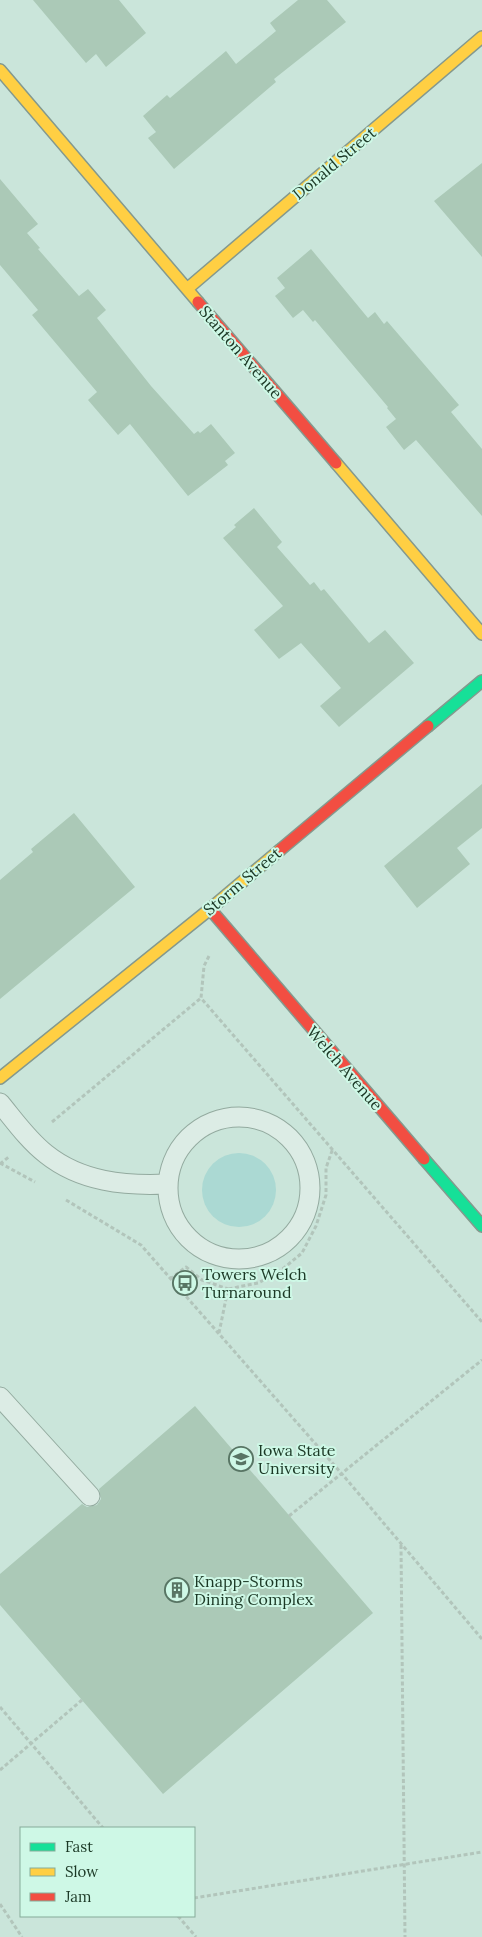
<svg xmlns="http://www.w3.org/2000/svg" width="482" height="1937" viewBox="0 0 482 1937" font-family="Lora,serif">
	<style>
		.green { fill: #abd9d3 }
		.building { fill: #abc9b7 }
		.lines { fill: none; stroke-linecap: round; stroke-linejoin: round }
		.lane-casing { stroke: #93aa9f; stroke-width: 21 }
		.fast-casing { stroke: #84998e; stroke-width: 14 }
		.slow-casing { stroke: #84998e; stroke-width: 14 }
		.jam-casing { stroke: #84998e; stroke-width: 14 }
		.path { stroke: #b2c5bb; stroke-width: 3; stroke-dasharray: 4 2.5; stroke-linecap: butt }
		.lane { stroke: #dcece5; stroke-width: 19 }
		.fast { stroke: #16e098; stroke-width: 11 }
		.slow { stroke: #ffcf43; stroke-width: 11 }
		.jam { stroke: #f24e42; stroke-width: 11 }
		.labels { text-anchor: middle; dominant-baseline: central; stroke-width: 4; stroke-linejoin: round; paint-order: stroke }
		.street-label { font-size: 16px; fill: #1b3825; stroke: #cef8e6 }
		.poi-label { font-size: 16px; fill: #1b3825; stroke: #cef8e6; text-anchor: start }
	</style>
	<rect width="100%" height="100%" fill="#cae5da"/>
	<path class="green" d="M202 1190a37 37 0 1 1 74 0a37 37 0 1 1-74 0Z"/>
	<path class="building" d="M33 0H119L146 33 106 67 96 54 86 63Z
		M298 0H327L346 22 274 79 276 82 174 169 148 138 156 132 143 116 167 95 170 98 226 51 236 64 276 31 270 23Z
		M482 163V257L434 201Z
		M0 179 38 224 27 233 40 248 38 249 79 296 88 289 106 310 97 318 151 386 194 434 198 431 200 433 211 424 235 453 225 461 228 465 188 496 130 424 118 435 88 400 97 392 32 315 38 310 0 265Z
		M311 249 368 318 375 312 384 324 387 321 459 405 451 412 482 449V516L416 440 404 450 386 427 396 419 387 408 388 407 315 320 313 322 303 310 293 318 275 296 285 288 277 278Z
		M254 508 282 542 277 547 310 585 314 582 321 591 324 589 369 643 385 630 414 663 339 727 320 706 341 688 301 643 279 659 254 630 283 606 223 538 236 527 234 525Z
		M482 784V828L457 848 470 864 417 908 384 866Z
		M74 813 135 887 0 999V880L33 852 31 849Z
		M195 1406 373 1613 163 1794 0 1605V1574L82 1504 87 1507 97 1505 101 1499 99 1489Z"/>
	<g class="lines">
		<defs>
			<path id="lane" d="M0 1103C14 1120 28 1140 46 1154 81 1182 125 1186 167 1184
				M168 1188a71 71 0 1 1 142 0a71 71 0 1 1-142 0Z
				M0 1397 90 1496"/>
			<path id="fast" d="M428 726 482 681
				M424 1159 482 1226"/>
			<path id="slow" d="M0 70 198 302
				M187 289 482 37
				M336 463 482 634
				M0 1078 210 909 280 850"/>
			<path id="jam" d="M198 302 336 463
				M280 850 428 726
				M210 909 424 1159"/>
		</defs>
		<use href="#lane" class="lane-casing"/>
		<use href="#fast" class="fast-casing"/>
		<use href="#slow" class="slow-casing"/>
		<use href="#jam" class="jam-casing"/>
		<path class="path" d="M209 956 204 966 201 998 482 1322
			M52 1122 201 998
			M0 1163 35 1182
			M0 1164 10 1156
			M66 1200 141 1245 342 1474 482 1639
			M170 1279 186 1267 202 1280 228 1289
			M219 1333 228 1289 258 1283 279 1272 302 1253 316 1226 326 1195V1168L333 1148
			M289 1516 482 1360
			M401 1545 405 1937
			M0 1707 103 1828
			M0 1770 82 1700
			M194 1898 482 1852
			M0 1904 22 1937
			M178 1916 196 1937"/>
		<use href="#lane" class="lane"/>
		<use href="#fast" class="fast"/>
		<use href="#slow" class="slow"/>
		<use href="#jam" class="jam"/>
	</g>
	<defs>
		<symbol id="bus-ring" viewBox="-11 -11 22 22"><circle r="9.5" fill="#cef8e6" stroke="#587564" stroke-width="1.5"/><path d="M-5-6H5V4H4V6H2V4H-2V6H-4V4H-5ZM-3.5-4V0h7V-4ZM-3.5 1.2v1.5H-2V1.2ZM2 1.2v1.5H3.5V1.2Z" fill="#587564"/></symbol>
		<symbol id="university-ring" viewBox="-11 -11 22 22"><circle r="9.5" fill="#cef8e6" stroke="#587564" stroke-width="1.5"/><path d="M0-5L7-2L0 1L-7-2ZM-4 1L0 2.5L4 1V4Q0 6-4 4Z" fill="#587564"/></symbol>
		<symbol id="building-ring" viewBox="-11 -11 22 22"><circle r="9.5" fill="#cef8e6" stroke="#587564" stroke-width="1.5"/><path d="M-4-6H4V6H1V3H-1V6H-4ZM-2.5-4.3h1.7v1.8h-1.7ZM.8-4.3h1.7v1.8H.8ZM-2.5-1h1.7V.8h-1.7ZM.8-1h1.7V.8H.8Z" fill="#587564"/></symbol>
	</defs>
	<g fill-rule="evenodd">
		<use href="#bus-ring" x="171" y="1269" width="28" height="28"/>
		<use href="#university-ring" x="227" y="1445" width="28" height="28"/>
		<use href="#building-ring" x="163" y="1576" width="28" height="28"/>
	</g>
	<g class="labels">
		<g class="street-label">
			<text transform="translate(334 163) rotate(-40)">Donald Street</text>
			<text transform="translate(241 352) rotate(49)">Stanton Avenue</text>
			<text transform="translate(242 881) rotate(-40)">Storm Street</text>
			<text transform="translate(345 1068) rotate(49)">Welch Avenue</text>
		</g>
		<g class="poi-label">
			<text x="202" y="1274">Towers Welch<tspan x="202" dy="18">Turnaround</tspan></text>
			<text x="258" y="1450">Iowa State<tspan x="258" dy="18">University</tspan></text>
			<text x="194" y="1581">Knapp-Storms<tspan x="194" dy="18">Dining Complex</tspan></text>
		</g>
	</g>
	<rect x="20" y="1827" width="175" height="90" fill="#cef8e6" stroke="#86ab99"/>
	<rect x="30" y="1843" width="25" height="8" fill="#16e098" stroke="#86ab99"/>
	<text x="65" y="1852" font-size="15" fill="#1b3825">Fast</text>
	<rect x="30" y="1868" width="25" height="8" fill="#ffcf43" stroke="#86ab99"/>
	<text x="65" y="1877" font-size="15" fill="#1b3825">Slow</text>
	<rect x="30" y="1893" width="25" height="8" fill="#f24e42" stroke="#86ab99"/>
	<text x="65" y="1902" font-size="15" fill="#1b3825">Jam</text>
</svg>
